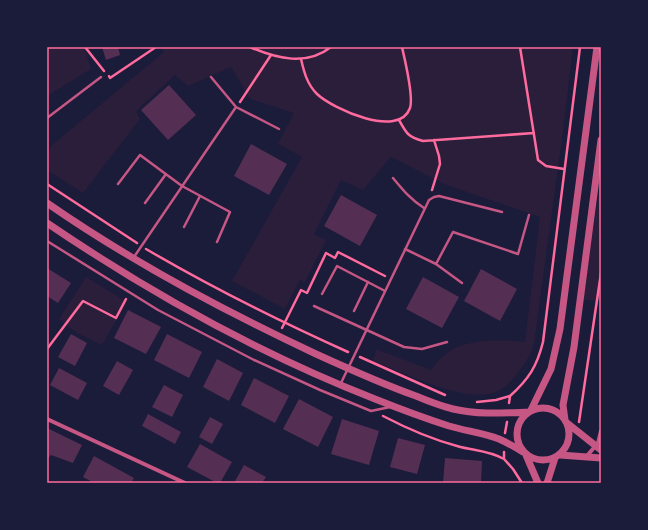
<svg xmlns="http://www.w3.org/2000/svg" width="648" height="530" viewBox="0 0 648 530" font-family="'IBM Plex Sans',sans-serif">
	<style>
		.green { fill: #2a1e3b }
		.building { fill: #542f53 }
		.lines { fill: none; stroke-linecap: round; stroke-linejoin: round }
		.path { stroke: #ff6b9d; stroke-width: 2.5 }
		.service { stroke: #c65784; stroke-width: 2.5 }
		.minor { stroke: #c65784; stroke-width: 4 }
		.tertiary { stroke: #c65784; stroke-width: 7 }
		.neatline { fill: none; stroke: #ff6b9d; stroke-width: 1.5 }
	</style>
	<rect width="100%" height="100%" fill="#1b1b3a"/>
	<path class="green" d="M47 47H84L91 69 47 96Z
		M162 47H573L563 131 534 344C531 354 526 362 520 370 514 378 507 387 498 391 469 406 402 372 373 361L376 349 431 370C436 363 441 357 448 352 469 339 501 339 525 342L540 217 444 184 391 157 363 190 341 180 314 234 326 240 305 282 300 280 285 309 232 281 302 157 278 144 294 113 250 99 231 67 188 86 175 75 136 111 140 119 83 193 47 170V153L52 145 164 52Z
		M601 179V300H582Z
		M86 277 127 302 102 345 77 333 59 319Z"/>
	<path class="building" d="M102 47H118L120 55 106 60Z
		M169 85 196 115 168 140 141 110Z
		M251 144 287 164 269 195 234 176Z
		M341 195 377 215 360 246 324 226Z
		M47 268 71 283 58 303 47 296Z
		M481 269 517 289 500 321 464 301Z
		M423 277 459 297 442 328 406 309Z
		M128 310 161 327 146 354 114 338Z
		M71 334 87 343 75 366 58 357Z
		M167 334 202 352 189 378 154 360Z
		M217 359 243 373 229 401 203 387Z
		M117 361 133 370 119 395 103 386Z
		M59 368 87 383 78 400 50 385Z
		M254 378 289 396 275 423 241 405Z
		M164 385 183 395 172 417 152 407Z
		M299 399 333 417 318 447 283 429Z
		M148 414 181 432 175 444 142 426Z
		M210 417 223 424 212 444 199 437Z
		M342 419 379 431 369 465 331 454Z
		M47 428 82 445 73 463 51 455 47 459Z
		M398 438 425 445 417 474 390 467Z
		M200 444 232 462 220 483H217L187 467Z
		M94 456 134 478 131 483H94L83 477Z
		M445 458 482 461 481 483H443Z
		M244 465 266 477 262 483H234Z"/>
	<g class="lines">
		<path class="path" d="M85 47 104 71
			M250 47C277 59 307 66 331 47
			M520 47 538 160 546 166 564 169
			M301 59C304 72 307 84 317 94 333 109 399 139 410 108 414 96 405 61 402 47
			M109 76 110 78 156 47
			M240 102 271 55
			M399 120C406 133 408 137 423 141L534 133
			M47 184 137 243
			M432 190 440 164 439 156 434 140
			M146 249C211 287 279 321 348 352
			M282 328 301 290 307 293 326 253 335 258 338 252 385 276
			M47 349 83 301 116 318 126 299
			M360 357 445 395
			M477 402 496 400 510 396
			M509 403 510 396C529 379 537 366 543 342L580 47
			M383 416C406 428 431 439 457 446 474 451 487 450 504 459
			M579 422 601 273
			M505 433 507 422
			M504 452V459L513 469 522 483"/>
		<path class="service" d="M211 77 236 107 279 129
			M47 118 101 77
			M393 178C403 190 411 200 424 208
			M118 184 140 155 182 186 230 212 217 242
			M145 203 166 174
			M184 227 200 196
			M47 241 158 310 254 360 320 390 371 411 390 407
			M405 249 436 264 462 283
			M134 257 236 107
			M436 264 453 232 518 254 529 215
			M322 294 337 266 385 291
			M314 306 404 347 422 349 447 342
			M354 311 368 282
			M341 383 429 200 434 197 439 196 502 212"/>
		<path class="minor" d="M47 419 185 483
			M586 457 598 443 601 431"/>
		<path class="tertiary" d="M47 203C132 262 222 310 316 354 349 369 382 384 416 396 428 401 441 406 453 409 479 415 503 413 529 412
			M47 223C150 293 260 354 375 399 400 409 424 418 449 426 466 431 483 433 499 439 508 443 515 447 523 452
			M517 434a26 26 0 1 1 52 0a26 26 0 1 1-52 0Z
			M531 410 551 369 560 329 597 47
			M565 420 563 405 574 347 601 140
			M567 423 601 450
			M526 455 538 483
			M560 455 601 458
			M547 483 555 458"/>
	</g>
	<rect width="648" height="530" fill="none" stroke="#1b1b3a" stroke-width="96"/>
	<rect x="48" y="48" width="552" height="434" class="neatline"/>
</svg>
